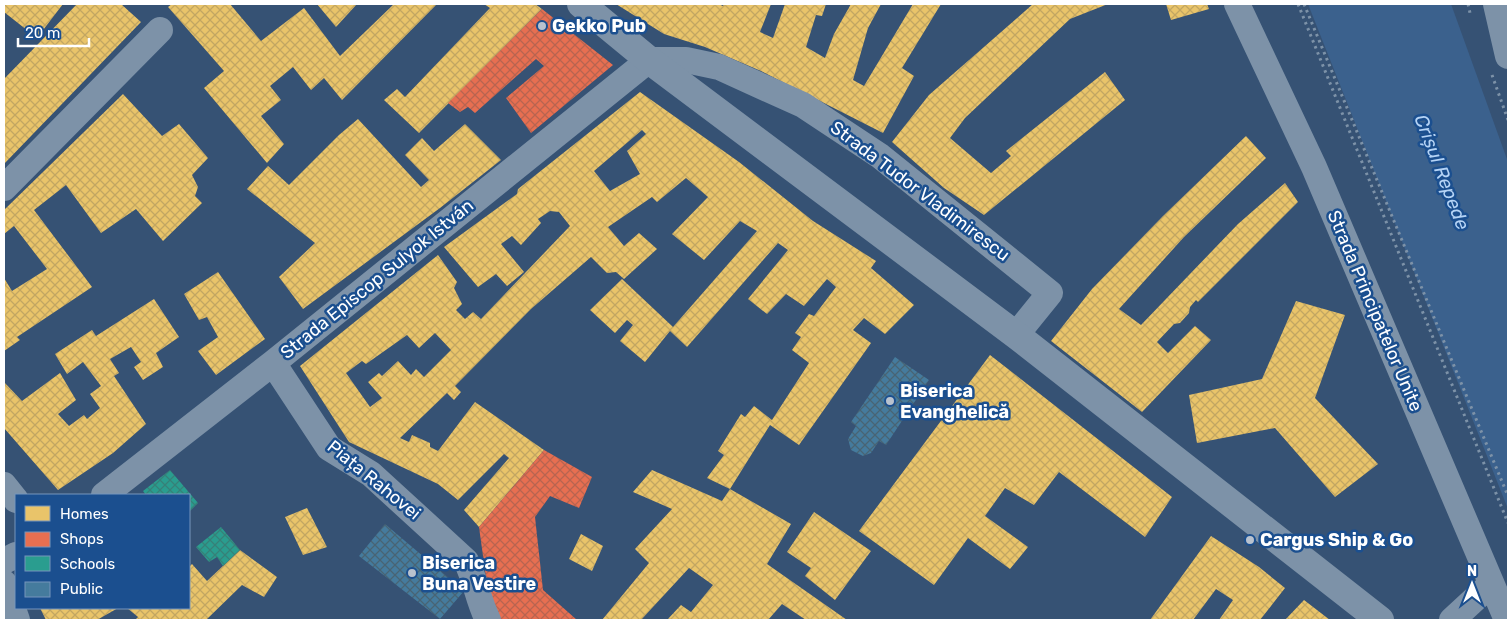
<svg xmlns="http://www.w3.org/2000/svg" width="1512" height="624" viewBox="0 0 1512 624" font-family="Rubik,sans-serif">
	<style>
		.water { fill: #3b618d }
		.homes { fill: url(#homes-cross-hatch); fill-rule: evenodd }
		.shops { fill: url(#shops-cross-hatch) }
		.schools { fill: url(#schools-cross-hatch) }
		.public { fill: url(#public-cross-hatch) }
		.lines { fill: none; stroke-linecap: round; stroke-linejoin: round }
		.path { stroke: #7d92a8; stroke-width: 3; stroke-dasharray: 2.5 4; stroke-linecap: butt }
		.minor { stroke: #7d92a8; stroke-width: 26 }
		.tertiary { stroke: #7d92a8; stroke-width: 28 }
		.poi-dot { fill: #b9c2ce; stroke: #1b4f8f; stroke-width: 2 }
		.labels { text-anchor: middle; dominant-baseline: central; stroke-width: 5; stroke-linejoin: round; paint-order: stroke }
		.poi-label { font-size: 18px; font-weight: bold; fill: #fff; stroke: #1b4f8f; text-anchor: start }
		.street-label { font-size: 18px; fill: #fff; stroke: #1b4f8f }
		.water-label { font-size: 19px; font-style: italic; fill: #b5d3f5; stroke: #1b4f8f }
	</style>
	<defs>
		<pattern id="homes-cross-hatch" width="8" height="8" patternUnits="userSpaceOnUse" patternTransform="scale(1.25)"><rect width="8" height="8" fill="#e9c46a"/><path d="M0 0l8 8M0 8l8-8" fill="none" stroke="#c2a662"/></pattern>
		<pattern id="shops-cross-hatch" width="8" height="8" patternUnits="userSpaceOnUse" patternTransform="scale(1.25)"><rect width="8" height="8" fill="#e76f51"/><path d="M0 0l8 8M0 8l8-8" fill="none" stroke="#b86450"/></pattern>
		<pattern id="schools-cross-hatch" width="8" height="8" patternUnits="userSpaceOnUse" patternTransform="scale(1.25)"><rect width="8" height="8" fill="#2a9d8f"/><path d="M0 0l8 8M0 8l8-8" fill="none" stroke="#368178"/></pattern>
		<pattern id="public-cross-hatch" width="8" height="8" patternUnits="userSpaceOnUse" patternTransform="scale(1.25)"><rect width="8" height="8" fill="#457b9d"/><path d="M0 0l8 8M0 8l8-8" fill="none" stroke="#486474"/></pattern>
	</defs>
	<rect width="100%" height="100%" fill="#365274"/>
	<path class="water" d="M1308 4H1451L1508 162V509Z"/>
	<path class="homes" d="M4 4H63L37 38 4 12Z
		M77 4H121L141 22 4 164V79Z
		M172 4H230L261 41 304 8 340 56 394 4H437L342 100 324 78 311 90 293 67 270 86 281 100 261 116 284 144 267 163 204 88 224 71 168 7Z
		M317 4H357L336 27Z
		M484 4H535L542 9 419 133 384 100 397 89 405 97 490 8Z
		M616 4H718L723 6 724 4H771L760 32 773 38 785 4H826L822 16 816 15 806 47 825 58 834 34 851 4H881L868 28 853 80 864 86 913 4H941L902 68 914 76 883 133 761 71 705 47 664 34Z
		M1033 4H1108L1070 19 965 118 950 138 991 173 1011 156 1006 151 1105 72 1125 100 984 215 944 188 892 142 929 95Z
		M1166 4H1207L1209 9 1171 20Z
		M640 92 739 162 813 221 876 261 871 268 914 305 885 334 864 318 853 330 871 343 799 445 770 425 730 489 791 524 767 564 847 620H806L782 604 768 620H667L681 605 691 612 713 585 689 568 641 620H602L649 563 635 549 672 509 633 492 652 470 722 501 730 489 707 478 724 455 718 451 741 414 745 417 754 406 772 420 809 363 792 350 801 337 795 333 809 314 814 316 836 287 827 279 804 306 786 294 767 314 748 299 788 250 778 243 687 347 670 331 645 362 620 341 633 325 627 320 615 333 590 310 622 279 673 327 757 231 740 221 704 260 672 234 708 197 686 178 657 202 652 197 608 227 624 246 639 233 657 249 624 279 616 272 607 273 591 257 531 309 455 386 461 392 454 400 447 393 400 438 409 442 412 435 430 443V447L438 451 475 402 544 450 479 527 464 510 509 458 504 454 458 500 438 484 349 442 300 366 438 255 457 282 454 288 462 304 456 310 465 319 473 312 481 319 570 226 559 212 550 211 538 219 541 223 521 245 512 236 501 244 524 272 507 286 496 274 478 287 444 247 517 194 518 189ZM642 130 646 134 627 151 640 174 610 191 594 171ZM435 333 451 350 424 377 416 369 411 375 398 361 382 376 379 373 368 382 382 398 370 407 346 373 362 361 366 364 407 335 419 348Z
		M123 94 162 136 179 124 208 158 192 175 198 187 195 196 202 203 163 241 136 209 101 233 66 185 34 210 92 287 17 337 20 340 4 351V278L12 291 47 269 14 226 4 234V210Z
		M358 119 421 187 429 180 405 155 422 138 434 151 465 124 501 160 440 208 303 309 279 277 315 243 247 189 268 166 289 185 339 135Z
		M1246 136 1266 158 1184 237 1119 309 1141 325 1238 224 1285 183 1298 202 1198 302 1196 300 1190 307 1189 313 1180 323 1174 324 1157 342 1168 353 1195 326 1211 340 1142 412 1051 341 1092 289 1163 216Z
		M218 272 265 339 216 375 198 351 218 337 207 317 199 320 184 294Z
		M154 299 179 337 156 353 163 367 143 380 134 367 141 362 131 347 110 359 119 373 114 376 146 424 113 453 58 490 4 428V382L22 401 60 373 76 400 58 414 69 426 84 415 87 419 100 408 90 394 101 386 83 362 67 374 55 354 92 330 96 336Z
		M1296 301 1345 315 1315 398 1378 464 1335 497 1275 428 1197 443 1189 395 1262 379Z
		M990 355 1172 497 1145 537 1059 472 1034 505 1005 488 985 516 1028 547 1010 569 968 538 934 585 859 531Z
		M307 508 327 547 303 555 285 517Z
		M814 512 871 551 835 600 805 576 811 568 787 552Z
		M581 534 603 546 592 571 569 559Z
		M1211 536 1259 567 1285 588 1260 620H1219L1233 600 1216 589 1193 620H1150Z
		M240 550 277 577 264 597 242 585 206 620H135L138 617 127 608H189V567L192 564 207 581Z
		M1304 600 1330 620H1285Z
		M40 608H118L97 620H46Z"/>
	<path class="shops" d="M542 9 613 65 531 133 506 98 544 66 536 59 475 113 468 107 460 112 448 103Z
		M544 450 592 477 579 508 550 496 535 517 543 590 577 620H501L489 599 479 527Z"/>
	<path class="schools" d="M170 470 198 503 189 512V495H146L143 491Z
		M221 527 240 550 223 566 217 557 209 562 196 547Z"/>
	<path class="public" d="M895 357 929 380 886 445 879 441 871 453 863 456 851 450 848 439 856 426 851 422Z
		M385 524 464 591 440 619 359 556Z"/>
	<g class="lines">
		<path class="path" d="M1298 4 1508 523
			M1304 4 1508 496
			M1468 4 1470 13
			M1492 75 1508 120"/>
		<path class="minor" d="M1237 4 1314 167 1507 620
			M1496 4 1508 56
			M4 188 160 30
			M273 363 329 448 371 474 466 561C476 580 478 601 488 620
			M4 485 16 500
			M104 495 273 363 649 60H686L719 67 803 105 880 156 1050 293 1016 335
			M4 561 16 555
			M4 583 17 620
			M1452 620 1491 584"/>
		<path class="tertiary" d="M581 4 649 60 1016 335 1380 620"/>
	</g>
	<g class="poi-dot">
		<circle cx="542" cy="26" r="5"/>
		<circle cx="890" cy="401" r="5"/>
		<circle cx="1250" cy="540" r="5"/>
		<circle cx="412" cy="573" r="5"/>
	</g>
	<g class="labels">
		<g class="poi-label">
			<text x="552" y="26">Gekko Pub</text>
			<text x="900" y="391">Biserica<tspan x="900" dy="21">Evanghelică</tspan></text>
			<text x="1260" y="540">Cargus Ship &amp; Go</text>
			<text x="422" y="563">Biserica<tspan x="422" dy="21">Buna Vestire</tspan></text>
		</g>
		<g class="street-label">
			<text transform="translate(920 191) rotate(37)">Strada Tudor Vladimirescu</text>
			<text transform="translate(377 279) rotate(-39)">Strada Episcop Sulyok István</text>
			<text transform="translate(1375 311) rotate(67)">Strada Principatelor Unite</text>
			<text transform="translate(374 480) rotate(39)">Piața Rahovei</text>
		</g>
		<g class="water-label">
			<text transform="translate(1442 172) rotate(69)">Crișul Repede</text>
		</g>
	</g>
	<rect width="1512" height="624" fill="none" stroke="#ffffff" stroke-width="10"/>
	<rect x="15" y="494" width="175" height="115" fill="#1b4f8f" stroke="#7695bc"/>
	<rect x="25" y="506" width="25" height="15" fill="#e9c46a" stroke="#7695bc"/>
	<text x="60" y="519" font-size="15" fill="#ffffff">Homes</text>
	<rect x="25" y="532" width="25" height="15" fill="#e76f51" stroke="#7695bc"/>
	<text x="60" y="544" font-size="15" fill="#ffffff">Shops</text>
	<rect x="25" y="556" width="25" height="15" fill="#2a9d8f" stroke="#7695bc"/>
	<text x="60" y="569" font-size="15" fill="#ffffff">Schools</text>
	<rect x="25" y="582" width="25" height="15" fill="#457b9d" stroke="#7695bc"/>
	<text x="60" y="594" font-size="15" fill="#ffffff">Public</text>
	<g transform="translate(1472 584)" stroke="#1b4f8f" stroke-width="4" paint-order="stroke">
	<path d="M0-4L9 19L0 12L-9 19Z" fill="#ffffff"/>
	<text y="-8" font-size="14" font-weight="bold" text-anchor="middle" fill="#ffffff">N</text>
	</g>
	<path d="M18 38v8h71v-8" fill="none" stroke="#ffffff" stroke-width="2.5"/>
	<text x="25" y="38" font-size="15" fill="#ffffff" stroke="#1b4f8f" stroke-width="4" paint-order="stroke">20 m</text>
</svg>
